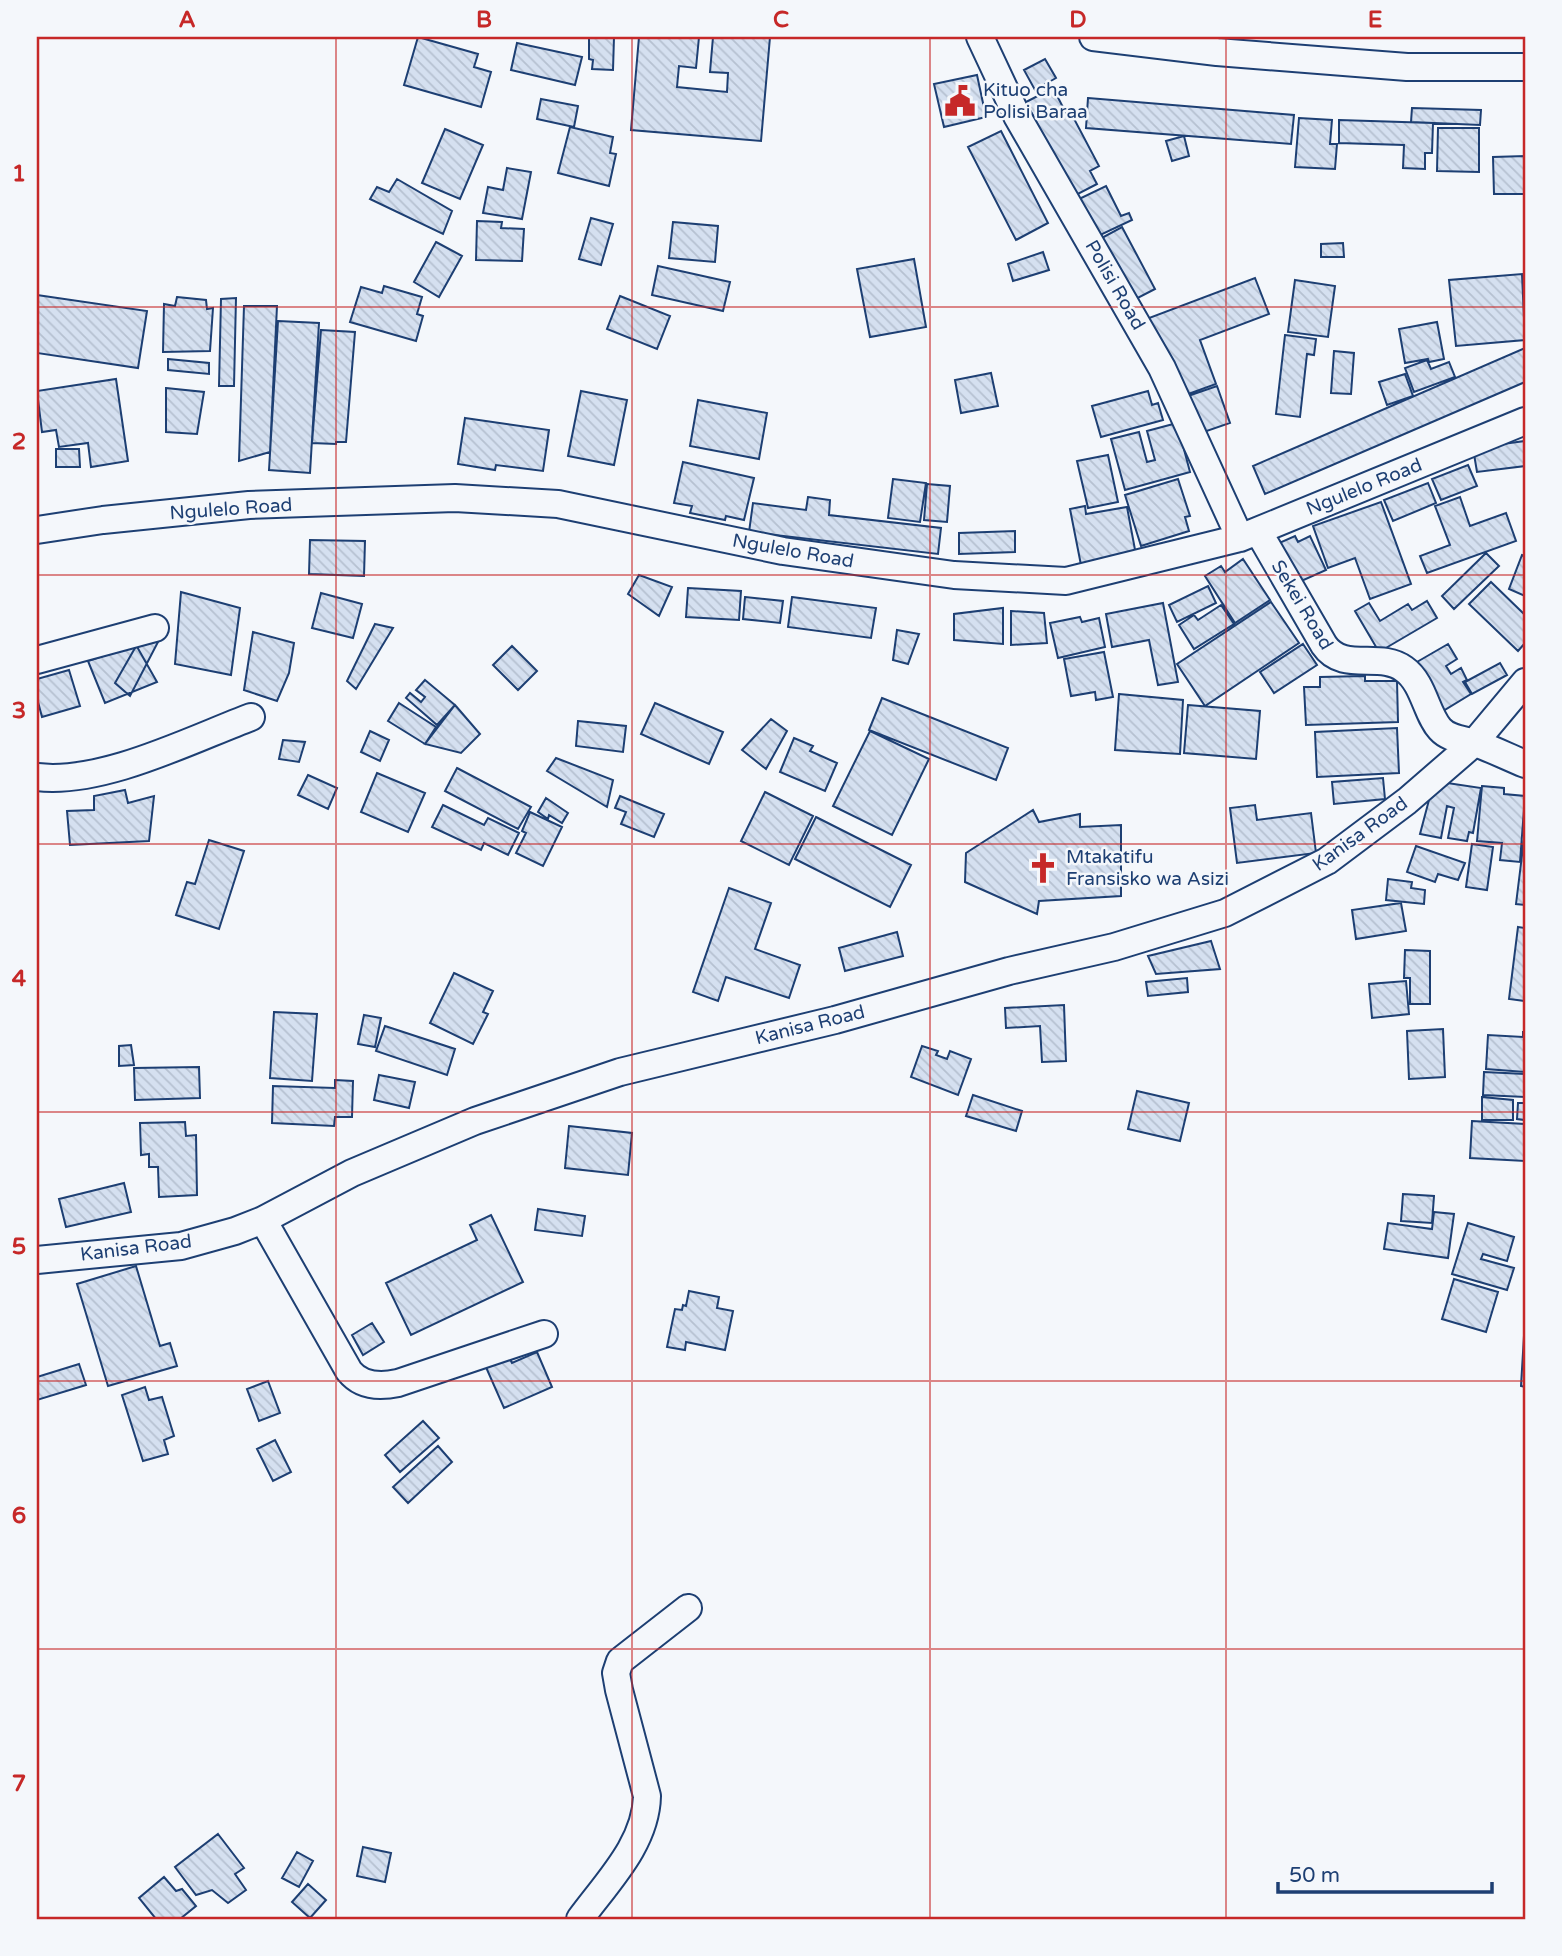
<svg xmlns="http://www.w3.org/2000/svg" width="1562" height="1956" viewBox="0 0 1562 1956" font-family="'Varela Round',sans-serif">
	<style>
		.building { fill: url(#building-back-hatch); stroke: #1d3f73; stroke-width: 2 }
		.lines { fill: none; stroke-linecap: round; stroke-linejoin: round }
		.street-casing { stroke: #1d3f73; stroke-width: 30 }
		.street { stroke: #f4f7fb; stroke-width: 26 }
		.grid { fill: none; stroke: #c62828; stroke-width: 2; stroke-opacity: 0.55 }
		.labels { text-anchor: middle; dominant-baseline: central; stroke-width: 5; stroke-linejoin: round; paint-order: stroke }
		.poi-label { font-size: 19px; fill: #1d3f73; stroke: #f4f7fb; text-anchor: start }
		.street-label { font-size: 19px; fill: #1d3f73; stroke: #f4f7fb }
		.neatline { fill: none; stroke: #c62828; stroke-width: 2.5 }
		.grid-label { font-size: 23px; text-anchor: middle; font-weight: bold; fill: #c62828 }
	</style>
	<defs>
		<pattern id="building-back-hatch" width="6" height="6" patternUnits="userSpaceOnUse" patternTransform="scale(1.75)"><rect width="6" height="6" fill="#d5e0f0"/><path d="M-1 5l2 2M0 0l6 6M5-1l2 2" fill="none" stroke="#b6c1d1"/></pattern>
	</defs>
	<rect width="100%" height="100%" fill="#f4f7fb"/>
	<path class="building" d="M418 37 478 54 474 67 491 72 481 107 404 85Z
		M589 37H614L613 70 592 69 593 60 589 59Z
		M639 37H699L696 68 679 66 677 87 727 92 728 73 710 72 713 37H770L761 141 631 130Z
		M517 43 582 57 575 85 511 70Z
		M1045 59 1056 78 1035 90 1024 70Z
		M977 75 986 117 944 127 934 84Z
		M1053 88 1067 115 1071 113 1099 166 1090 171 1097 184 1074 196 1026 102Z
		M1088 98 1294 115 1291 144 1086 128Z
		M541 99 578 106 574 127 537 119Z
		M1412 108 1481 110 1480 125 1411 122Z
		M1299 118 1332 120 1330 144H1337L1335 169 1295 167Z
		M1339 120 1433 123 1432 153H1425V169L1403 168 1404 145 1339 143Z
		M570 127 613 137 610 153 616 154 609 186 558 173Z
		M1438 128H1479V172L1437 171Z
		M445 129 483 145 460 199 422 183Z
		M1001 131 1048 223 1016 240 968 147Z
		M1184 136 1189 156 1172 161 1166 141Z
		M1525 156V194H1494L1493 157Z
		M507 168 531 172 522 219 483 213 488 187 503 190Z
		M397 179 452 211 443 234 370 199 377 187 389 192Z
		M1106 186 1121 216 1129 213 1132 220 1096 237 1077 200Z
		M591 218 613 224 601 265 579 259Z
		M477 221 502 222 501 228 524 229 522 261 476 260Z
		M673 222 718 226 715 262 669 258Z
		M1122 227 1155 289 1130 302 1098 240Z
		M436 242 462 256 439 297 414 282Z
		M1343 243 1344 257H1321V244Z
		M1043 252 1049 270 1013 281 1008 264Z
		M914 259 926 327 870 337 857 269Z
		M658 266 730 282 723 311 652 295Z
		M1522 274 1525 340 1456 346 1449 280Z
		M1255 278 1269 314 1200 340 1216 384 1180 397 1149 318Z
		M1295 280 1335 286 1328 337 1288 332Z
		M384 286 422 297 417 314 423 316 416 341 350 322 361 287 382 293Z
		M37 295 147 311 138 368 37 353Z
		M620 296 670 316 657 349 607 329Z
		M177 297 206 300 207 309 213 308 210 351 163 352 164 304 175 306Z
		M236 298 234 386H219L221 299Z
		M244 306H277L270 452 239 461Z
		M278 321 319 323 310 473 269 470Z
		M1437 322 1444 359 1429 362 1428 359 1405 363 1399 329Z
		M321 330 355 332 346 442H336V444L312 443Z
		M1285 335 1316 339 1314 355 1307 354 1300 417 1276 414Z
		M1525 348V382L1265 494 1253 466Z
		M1334 351 1354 353 1351 394 1331 393Z
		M168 359 209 363V374L168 370Z
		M1427 360 1431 369 1449 362 1455 377 1414 392 1405 368Z
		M991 373 998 406 961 413 955 380Z
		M1405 374 1413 396 1387 405 1379 382Z
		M116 379 128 461 91 467 88 443 59 447 56 430 42 432 37 391Z
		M1217 386 1230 423 1198 434 1185 397Z
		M166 388 204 392 197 434 166 432Z
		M581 391 627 400 614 465 568 456Z
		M1148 391 1152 405 1158 403 1163 420 1101 437 1092 406Z
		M698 400 767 413 759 459 690 446Z
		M465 418 549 430 543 471 496 465 495 470 458 464Z
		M1177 423 1190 472 1125 490 1111 439 1139 432 1147 462 1155 460 1147 431Z
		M1525 441V466L1477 472 1473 448Z
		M56 449H79L80 467H56Z
		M1108 455 1118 502 1088 508 1077 461Z
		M683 462 754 478 744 520 726 516 725 520 690 513 692 506 674 503Z
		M1468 465 1477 486 1441 500 1432 479Z
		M893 479 926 483 920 522 888 518Z
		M1178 479 1190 516 1185 517 1189 531 1141 546 1125 495Z
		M1428 483 1436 503 1393 521 1384 500Z
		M927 484 950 486 947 522 924 520Z
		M808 497 830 500 829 515 941 528 938 554 749 532 753 503 806 510Z
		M1460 497 1470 526 1506 513 1516 541 1427 573 1420 556 1450 545 1435 506Z
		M1381 502 1411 584 1370 599 1355 558 1328 568 1313 526Z
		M1085 506 1086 514 1127 507 1136 555 1081 565 1070 509Z
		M1015 531V552L959 554V533Z
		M1295 536 1298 542 1310 536 1326 570 1288 587 1270 547Z
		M310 540 365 541 364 576 309 574Z
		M1486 553 1499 566 1454 609 1442 596Z
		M1522 555 1525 556V596L1509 589Z
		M1243 559 1270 600 1235 623 1205 576 1221 566 1225 572Z
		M639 575 672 587 659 616 628 594Z
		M1491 582 1525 615V643L1518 651 1469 604Z
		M1208 586 1216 603 1177 622 1169 605Z
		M688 588 741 591 739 620 686 617Z
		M181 592 240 608 231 675 175 664Z
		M321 593 362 604 353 638 312 628Z
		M745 597 783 601 780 623 743 619Z
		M792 597 876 608 871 638 788 627Z
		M1427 601 1437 618 1379 652 1355 611 1369 603 1380 621 1408 604 1412 610Z
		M1271 602 1299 643 1205 706 1177 664Z
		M1163 603 1178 682 1158 685 1149 640 1112 647 1106 614Z
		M1221 605 1234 624 1194 649 1179 625 1194 615 1198 620Z
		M1003 608V644L954 640V614Z
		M1011 611 1044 613 1047 643 1011 645Z
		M1080 617 1082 622 1099 618 1105 647 1058 658 1050 623Z
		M375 624 393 628 356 689 347 681Z
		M897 630 919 634 908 664 893 660Z
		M253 632 294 643 289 673 277 701 244 690Z
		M143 634 159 640 130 696 115 683Z
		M1303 644 1317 665 1274 693 1260 672Z
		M1448 644 1457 659 1446 666 1451 674 1461 668 1467 680 1463 682 1471 694 1438 714 1410 666Z
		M136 645 157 682 105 703 88 661Z
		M512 646 537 671 518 690 493 665Z
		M1104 652 1113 697 1096 700 1095 692 1071 696 1064 659Z
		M1500 663 1507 675 1472 694 1465 682Z
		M69 670 80 706 42 717 37 698V679Z
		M1365 676V681H1397L1398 722 1306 725 1304 687H1320V677Z
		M425 680 455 705 437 725 406 698 410 693 421 702 425 697 416 690Z
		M1119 694 1183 700 1180 754 1115 750Z
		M882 698 1008 748 996 780 869 730Z
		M399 703 436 727 425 744 388 721Z
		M655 703 723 732 709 764 641 734Z
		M455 705 480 734 461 753 425 744Z
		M1188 705 1260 711 1256 759 1184 753Z
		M771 719 787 731 766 769 742 750Z
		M578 721 626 726 623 752 576 746Z
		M1397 728 1399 773 1317 777 1315 732Z
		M370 731 389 740 380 761 361 752Z
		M870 731 929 759 892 835 833 806Z
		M794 738 813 746 810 751 837 763 825 791 780 772Z
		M283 740 305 742 299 762 279 759Z
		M556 758 613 780 607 807 547 771Z
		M457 768 531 807 518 829 445 791Z
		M377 773 425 793 408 832 361 812Z
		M308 775 337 788 328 809 298 795Z
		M1383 778 1385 799 1334 804 1332 782Z
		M1434 781 1481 788 1473 833 1469 832 1467 841 1448 838 1454 808 1447 806 1441 838 1420 834Z
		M1482 786 1504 788V794L1525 796 1520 862 1500 860 1502 843 1477 841Z
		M125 790 128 803 154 796 149 841 70 845 67 811 94 810V796Z
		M765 792 813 816 789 865 741 841Z
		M620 796 664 814 654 837 621 824 626 812 615 808Z
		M546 798 568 813 562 823 549 815 548 819 538 812Z
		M443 805 484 825 488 818 519 833 508 855 484 843 481 850 432 827Z
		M1255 805 1257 820 1311 813 1316 853 1237 863 1230 808Z
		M1033 810 1039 822 1080 814V827L1121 825V896L1039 901 1037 914 965 882 966 853Z
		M530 812 562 827 543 866 516 853 526 833 522 831Z
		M816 817 911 865 890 907 795 859Z
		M1525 831V905L1516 904Z
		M209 840 244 851 219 929 176 915 187 882 195 884Z
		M1472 844 1493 847 1487 890 1466 887Z
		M1416 846 1465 863 1458 880 1438 874 1435 882 1407 872Z
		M1388 879 1412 882 1411 888 1425 890 1424 904 1386 900Z
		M729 888 771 903 755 949 800 965 789 998 726 977 718 1001 693 992Z
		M1401 903 1406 931 1356 939 1352 910Z
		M1518 927 1525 928V1001L1509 999Z
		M897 932 903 956 845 971 839 948Z
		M1211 941 1220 969 1156 974 1148 956Z
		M1405 950 1430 951V1004H1410V978H1404Z
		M454 973 493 991 483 1012 488 1014 473 1044 430 1023Z
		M1187 978 1188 992 1148 996 1146 982Z
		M1406 981 1409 1014 1372 1018 1369 984Z
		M1064 1005 1066 1061 1042 1062 1040 1026 1006 1028 1005 1008Z
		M274 1012 317 1014 312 1081 270 1078Z
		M364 1015 381 1018 375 1047 358 1044Z
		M385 1026 455 1049 447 1075 376 1051Z
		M1443 1029 1445 1077 1409 1079 1407 1031Z
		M1523 1032H1525V1072L1486 1069 1488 1035 1523 1037Z
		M131 1045 134 1065 119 1066V1046Z
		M922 1046 938 1051 936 1055 947 1059 950 1051 971 1059 958 1095 911 1077Z
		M199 1067 200 1098 135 1100 134 1068Z
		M1484 1072 1525 1074V1097L1483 1095Z
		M379 1075 415 1082 409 1108 374 1100Z
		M335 1080 353 1081 352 1117H335L334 1126 272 1123 273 1086 335 1088Z
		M1137 1091 1189 1103 1180 1141 1128 1129Z
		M973 1095 1022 1111 1016 1131 966 1116Z
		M1482 1097 1513 1100V1120H1482Z
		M1518 1103H1525V1120L1517 1119Z
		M1472 1121 1525 1124V1161L1470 1158Z
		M185 1122 186 1136 196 1135 197 1195 159 1197 158 1167H149V1154L141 1155 140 1123Z
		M569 1126 632 1133 628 1175 565 1168Z
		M124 1183 131 1212 66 1227 59 1199Z
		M1403 1194 1434 1196 1432 1223 1401 1221Z
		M538 1209 585 1216 582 1236 535 1230Z
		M1434 1212 1454 1214 1448 1258 1384 1249 1388 1223 1432 1229Z
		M491 1215 523 1282 411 1335 386 1283 477 1240 470 1225Z
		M1468 1223 1514 1237 1507 1261 1483 1254 1481 1259 1514 1268 1507 1290 1452 1274Z
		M136 1266 160 1346 170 1343 177 1366 108 1386 77 1284Z
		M1454 1279 1498 1292 1486 1332 1442 1319Z
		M689 1291 719 1297 717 1308 733 1311 725 1350 686 1342 685 1350 667 1347 675 1309 682 1310 683 1305 686 1306Z
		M1525 1319V1387L1521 1386Z
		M372 1323 384 1342 363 1355 352 1335Z
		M537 1352 552 1387 504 1408 485 1365 508 1355 512 1363Z
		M79 1364 86 1385 37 1400V1377Z
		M268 1381 280 1413 259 1421 247 1389Z
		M145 1387 149 1400 162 1397 174 1436 164 1440 168 1454 143 1461 122 1395Z
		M423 1421 439 1438 400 1472 385 1455Z
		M275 1440 291 1472 273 1481 257 1449Z
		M438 1446 452 1462 408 1503 393 1487Z
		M218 1834 244 1868 235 1874 246 1890 228 1903 212 1890 196 1895 175 1867Z
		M363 1847 391 1853 385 1882 357 1876Z
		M297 1852 313 1861 299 1887 282 1878Z
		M164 1877 176 1891 182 1889 196 1906 180 1919H156L139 1898Z
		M308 1884 326 1900 310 1918 292 1902Z"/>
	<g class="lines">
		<defs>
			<path id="street" d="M980 37 1017 116 1162 368 1240 538
				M1093 37 1217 52 1407 67H1525
				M37 530 103 520 249 505 455 498 558 504 783 551 954 575 1066 581 1240 538 1525 421
				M1258 531 1324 645C1343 673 1380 651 1404 669 1424 683 1426 714 1440 729 1449 739 1462 739 1475 743 1492 749 1508 757 1525 764
				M37 660 155 628
				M37 777C102 785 190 740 251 717
				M263 1220 349 1371C361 1386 380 1387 398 1383L544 1334
				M37 1260 181 1246 235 1231 263 1220 352 1173 475 1121 620 1072 835 1020 1009 971 1114 947 1225 913 1327 861 1407 801 1474 743 1525 682
				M580 1919C607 1882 646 1844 647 1796L619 1690 616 1673 620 1661 688 1608"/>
		</defs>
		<use href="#street" class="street-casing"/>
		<use href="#street" class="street"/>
	</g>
	<path class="grid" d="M336 37V1919M632 37V1919M930 37V1919M1226 37V1919M37 307H1525M37 575H1525M37 844H1525M37 1112H1525M37 1381H1525M37 1649H1525"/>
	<defs>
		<symbol id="civic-bare" viewBox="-9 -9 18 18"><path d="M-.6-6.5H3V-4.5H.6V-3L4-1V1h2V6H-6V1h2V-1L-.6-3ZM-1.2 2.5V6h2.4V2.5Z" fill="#c62828" stroke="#f4f7fb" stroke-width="2.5" paint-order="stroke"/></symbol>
		<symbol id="church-bare" viewBox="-9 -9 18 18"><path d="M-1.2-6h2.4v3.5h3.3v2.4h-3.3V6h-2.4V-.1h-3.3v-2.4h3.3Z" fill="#c62828" stroke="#f4f7fb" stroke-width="2.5" paint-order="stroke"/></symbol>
	</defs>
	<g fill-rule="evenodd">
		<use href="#civic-bare" x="938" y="79" width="44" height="44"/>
		<use href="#church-bare" x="1021" y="846" width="44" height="44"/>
	</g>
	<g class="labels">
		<g class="poi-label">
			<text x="983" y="90">Kituo cha<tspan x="983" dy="22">Polisi Baraa</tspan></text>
			<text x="1066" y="857">Mtakatifu<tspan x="1066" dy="22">Fransisko wa Asizi</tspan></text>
		</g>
		<g class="street-label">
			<text transform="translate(1115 285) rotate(60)">Polisi Road</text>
			<text transform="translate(1364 487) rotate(-22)">Ngulelo Road</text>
			<text transform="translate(231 509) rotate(-4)">Ngulelo Road</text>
			<text transform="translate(793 551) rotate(10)">Ngulelo Road</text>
			<text transform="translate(1302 605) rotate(59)">Sekei Road</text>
			<text transform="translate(1360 834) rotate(-36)">Kanisa Road</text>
			<text transform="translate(810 1025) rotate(-14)">Kanisa Road</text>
			<text transform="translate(136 1248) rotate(-7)">Kanisa Road</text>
		</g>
	</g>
	<rect width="1562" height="1956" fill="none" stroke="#f4f7fb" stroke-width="77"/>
	<path d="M1278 1882v10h214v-10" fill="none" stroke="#1d3f73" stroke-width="3.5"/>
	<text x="1289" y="1882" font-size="21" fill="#1d3f73" stroke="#f4f7fb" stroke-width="5" paint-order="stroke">50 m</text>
	<rect x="38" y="38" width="1486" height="1880" class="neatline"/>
	<g class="grid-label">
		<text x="187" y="27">A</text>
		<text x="484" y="27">B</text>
		<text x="781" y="27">C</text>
		<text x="1078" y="27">D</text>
		<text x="1375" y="27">E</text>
		<text x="19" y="181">1</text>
		<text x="19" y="449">2</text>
		<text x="19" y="718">3</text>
		<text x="19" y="986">4</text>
		<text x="19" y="1254">5</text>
		<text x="19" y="1523">6</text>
		<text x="19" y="1791">7</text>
	</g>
</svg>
